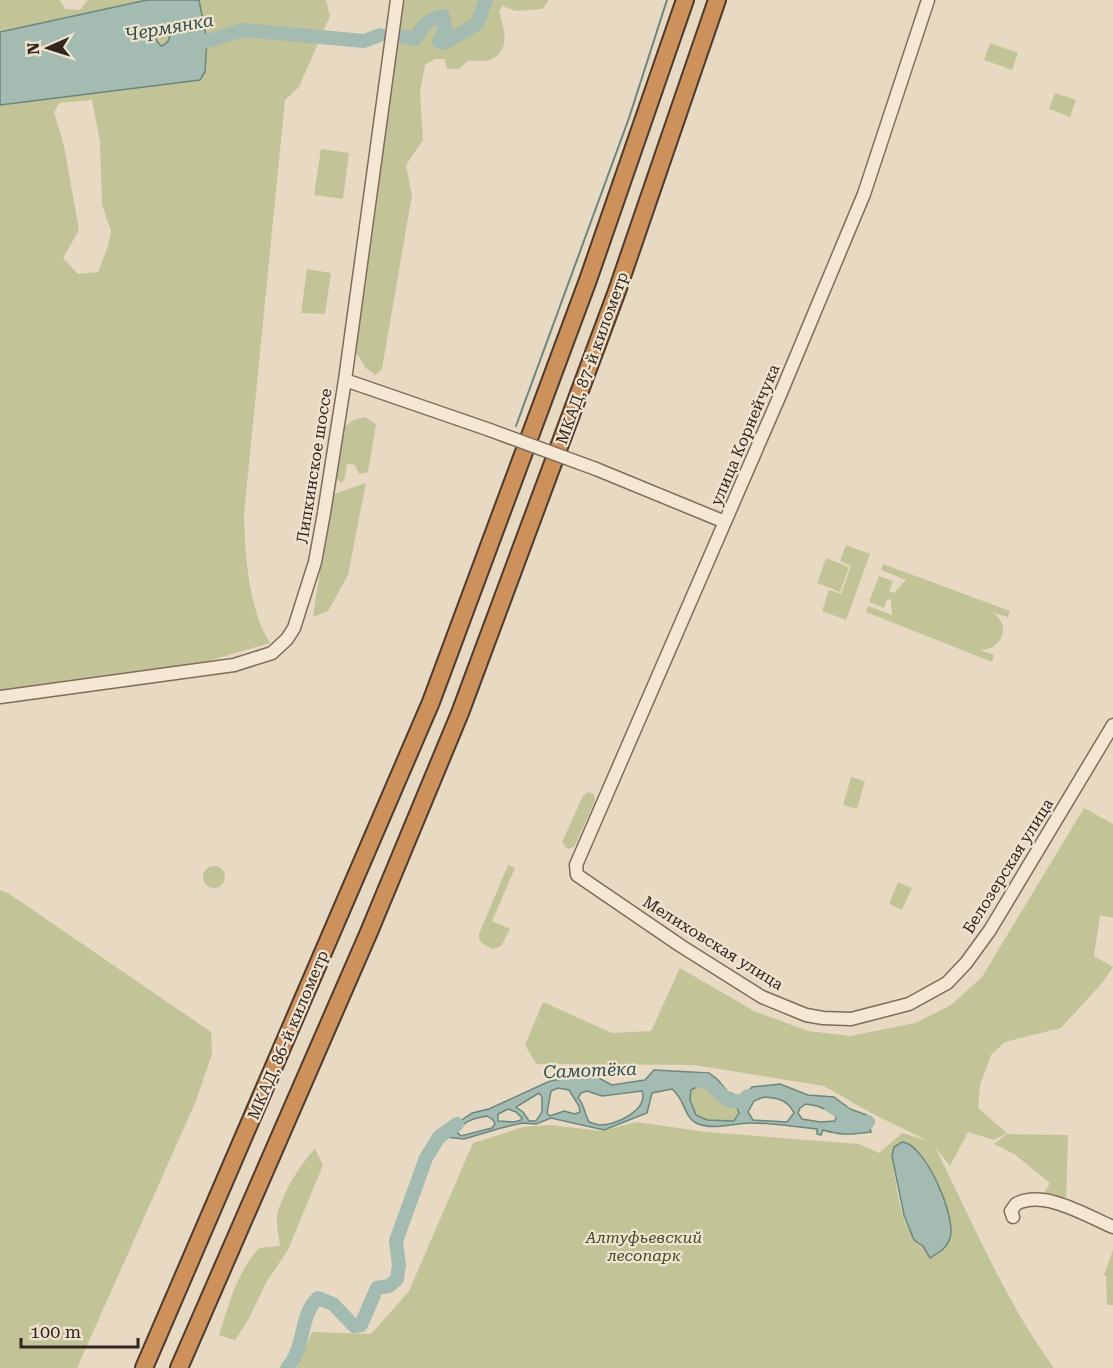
<svg xmlns="http://www.w3.org/2000/svg" width="1113" height="1368" viewBox="0 0 1113 1368" font-family="'Roboto Serif',serif">
	<style>
		.green { fill: #c2c498; fill-rule: evenodd }
		.water { fill: #a4bbb2; stroke: #6c877e; stroke-width: 1.5; fill-rule: evenodd }
		.lines { fill: none; stroke-linecap: round; stroke-linejoin: round }
		.stream { stroke: #6c877e; stroke-width: 2 }
		.river { stroke: #a4bbb2; stroke-width: 14 }
		.minor-casing { stroke: #7f6c5c; stroke-width: 15 }
		.highway-casing { stroke: #4d3b2f; stroke-width: 20 }
		.minor { stroke: #f4e8d4; stroke-width: 12 }
		.highway { stroke: #cd925c; stroke-width: 16 }
		.minor-bridge-casing { stroke: #7f6c5c; stroke-width: 15; stroke-linecap: butt }
		.minor-bridge { stroke: #f4e8d4; stroke-width: 12 }
		.labels { text-anchor: middle; dominant-baseline: central; stroke-width: 4.5; stroke-linejoin: round; paint-order: stroke }
		.street-label { font-size: 16px; fill: #31251e; stroke: #f0e4d1 }
		.park-label { font-size: 16px; font-style: italic; fill: #454b27; stroke: #f0e4d1 }
		.water-label { font-size: 18px; font-style: italic; fill: #2f4f4a; stroke: #f0e4d1 }
	</style>
	<rect width="100%" height="100%" fill="#e7d9c2"/>
	<path class="green" d="M0 0H60L65 9 80 10 88 0H170L0 38Z
		M193 0H326L330 16 299 87 285 100 244 514C245 554 248 608 270 643L205 662 0 692V102L199 80ZM92 100 100 142 102 205 111 231 108 246 98 272 78 274 63 258 79 230 64 146 54 112 59 103Z
		M402 0H549L542 9 516 11 502 6 499 12C504 28 511 49 492 59 486 62 475 60 468 61L459 69H447L445 59H435L425 65 420 92 423 140 406 165 412 195 382 369 375 375 366 368 356 353Z
		M165 23 176 36 167 48 155 47 151 28Z
		M990 43 1018 53 1012 70 984 60Z
		M1055 93 1076 100 1070 117 1049 109Z
		M321 149 349 153 343 199 314 195Z
		M307 269 331 273 325 314 301 313Z
		M365 417 376 424 368 472 359 474 355 465 347 464 345 477 342 483 336 479 341 430 353 420Z
		M366 483 348 575 328 611 313 617 331 495Z
		M846 545 870 554 846 620 822 611 829 590 841 594 851 566 840 561Z
		M826 558 849 567 840 592 817 583Z
		M883 564 1010 611 1008 617 993 613C1012 626 1002 650 980 650L994 655 992 662 866 612 868 606 892 615 891 600 887 599 884 608 869 602 879 576 893 581 889 591 894 593 906 580 881 570Z
		M851 777 865 781 857 809 843 805Z
		M588 792 594 794 595 801 574 847 567 849 562 842 583 796Z
		M1084 808 1113 824V918L1100 915 1094 956 1113 967 1103 982 1061 1028 1005 1042 991 1055 980 1085 978 1108 1007 1133 994 1140 968 1132 950 1166 935 1147C972 1221 1005 1301 1054 1368H297L312 1332 371 1334 409 1291 473 1143 523 1127 551 1125 601 1131 637 1122 706 1132 859 1144 879 1153 902 1133 928 1141 871 1113 824 1086 694 1065 536 1064 525 1045 543 1002 612 1033 651 1031 680 968 754 1011 808 1031 850 1036 915 1023 951 1005 982 977ZM892 1156 923 1246C898 1228 897 1184 892 1156Z
		M508 865 515 868 492 921 510 929 501 946 493 949C485 945 478 944 479 934Z
		M203 877a11 11 0 1 1 22 0a11 11 0 1 1-22 0Z
		M898 882 912 888 902 910 889 904Z
		M0 890 8 893 211 1032 212 1054 196 1101 77 1368H0Z
		M702 1084C719 1089 734 1096 740 1113L734 1121 706 1120 696 1115 690 1100 691 1090Z
		M1007 1134 1068 1135 1066 1203 1043 1195 1050 1183 1014 1154 994 1144Z
		M315 1149 323 1165 288 1250 267 1281 248 1320 235 1340 219 1335C229 1304 237 1272 259 1248L280 1246C279 1237 276 1225 277 1217 279 1199 302 1161 315 1149Z
		M1113 1250V1305H1107L1106 1280 1107 1277 1104 1275Z"/>
	<path class="water" d="M147 0H199L207 41 205 72 200 80 0 105V32ZM161 27 167 28 170 31C170 39 169 43 161 46 156 41 153 35 156 28Z
		M654 1070 709 1073 717 1079 728 1092 739 1097 746 1094 752 1087 780 1084 808 1095 834 1097 850 1109 867 1115 871 1132C852 1134 843 1136 823 1130L821 1135 817 1134V1129C795 1127 773 1123 751 1123 733 1123 713 1131 696 1123 684 1117 685 1099 672 1089L652 1093 647 1113 604 1130 551 1118 536 1124 522 1123 501 1128 464 1139 446 1137 443 1133 472 1113 489 1109 550 1081 591 1074 612 1085 645 1080ZM702 1084C719 1088 734 1096 739 1113L734 1121 707 1120 696 1115 690 1100 691 1090ZM558 1088 569 1090 579 1106 580 1112 575 1114 564 1111 550 1116 547 1113 551 1091ZM587 1091 602 1096 642 1091C649 1110 615 1126 599 1125 595 1124 592 1123 589 1122 584 1114 585 1105 578 1098L581 1093ZM539 1093 542 1097V1112L536 1121H529L523 1112 516 1107ZM764 1097C778 1098 788 1100 794 1113L787 1122 753 1120 748 1112 754 1101ZM806 1104 817 1106 837 1114 835 1121 820 1122 802 1119 798 1113 800 1108ZM508 1109 516 1112 522 1118 521 1120 514 1122 498 1121V1114ZM487 1116 493 1120 495 1124 492 1128 461 1136 457 1132C463 1121 475 1118 487 1116Z
		M902 1142C925 1143 957 1218 950 1238 946 1249 940 1252 930 1258L923 1246 914 1240 904 1215 892 1156 894 1147Z"/>
	<g class="lines">
		<path class="stream" d="M516 426 629 118 667 0"/>
		<path class="river" d="M404 37 415 39C423 26 428 19 443 16L445 27 439 42 444 43 477 24 486 0
			M189 44 212 40 242 30 364 41 380 35
			M698 1081 705 1080 728 1100 741 1102 748 1096
			M830 1105 861 1125 868 1122
			M287 1368C306 1348 299 1315 318 1298L333 1304 354 1326 361 1325 377 1288 389 1286 397 1279 399 1265 396 1241 426 1158 439 1137 457 1124"/>
		<defs>
			<path id="minor" d="M928 0 864 194 780 395 576 865 577 875 681 946 762 997 806 1015 823 1018 851 1019 909 1004 947 983 966 963 990 930 1113 725
				M345 380 487 429
				M596 469 725 522
				M0 697 234 665 272 653 287 639 294 628 315 562 324 513 345 380 397 0
				M1013 1217 1011 1211 1016 1204C1044 1189 1087 1216 1113 1227"/>
			<path id="highway" d="M144 1368 431 702 588 280 685 0
				M179 1368 369 932 460 713 617 291 717 0"/>
		</defs>
		<use href="#minor" class="minor-casing"/>
		<use href="#highway" class="highway-casing"/>
		<use href="#minor" class="minor"/>
		<use href="#highway" class="highway"/>
		<defs>
			<path id="minor-bridge" d="M487 429 596 469"/>
		</defs>
		<use href="#minor-bridge" class="minor-bridge-casing"/>
		<use href="#minor-bridge" class="minor-bridge"/>
	</g>
	<g class="labels">
		<g class="street-label">
			<text transform="translate(592 358) rotate(-70)">МКАД, 87-й километр</text>
			<text transform="translate(745 435) rotate(-67)">улица Корнейчука</text>
			<text transform="translate(314 466) rotate(-81)">Липкинское шоссе</text>
			<text transform="translate(1008 866) rotate(-58)">Белозерская улица</text>
			<text transform="translate(713 943) rotate(32)">Мелиховская улица</text>
			<text transform="translate(288 1035) rotate(-67)">МКАД, 86-й километр</text>
		</g>
		<g class="park-label">
			<text x="644" y="1237">Алтуфьевский<tspan x="644" dy="18">лесопарк</tspan></text>
		</g>
		<g class="water-label">
			<text transform="translate(169 27) rotate(-10)">Чермянка</text>
			<text transform="translate(590 1070) rotate(-2)">Самотёка</text>
		</g>
	</g>
	<g transform="translate(48 48) rotate(267)" stroke="#f0e4d1" stroke-width="4.5" paint-order="stroke">
	<path d="M0-4.5L10 22L0 15L-10 22Z" fill="#31251e"/>
	<text y="-9" font-size="16" font-weight="bold" text-anchor="middle" fill="#31251e">N</text>
	</g>
	<path d="M21 1338v9h117v-9" fill="none" stroke="#31251e" stroke-width="3"/>
	<text x="30" y="1338" font-size="18" fill="#31251e" stroke="#f0e4d1" stroke-width="4.5" paint-order="stroke">100 m</text>
</svg>
